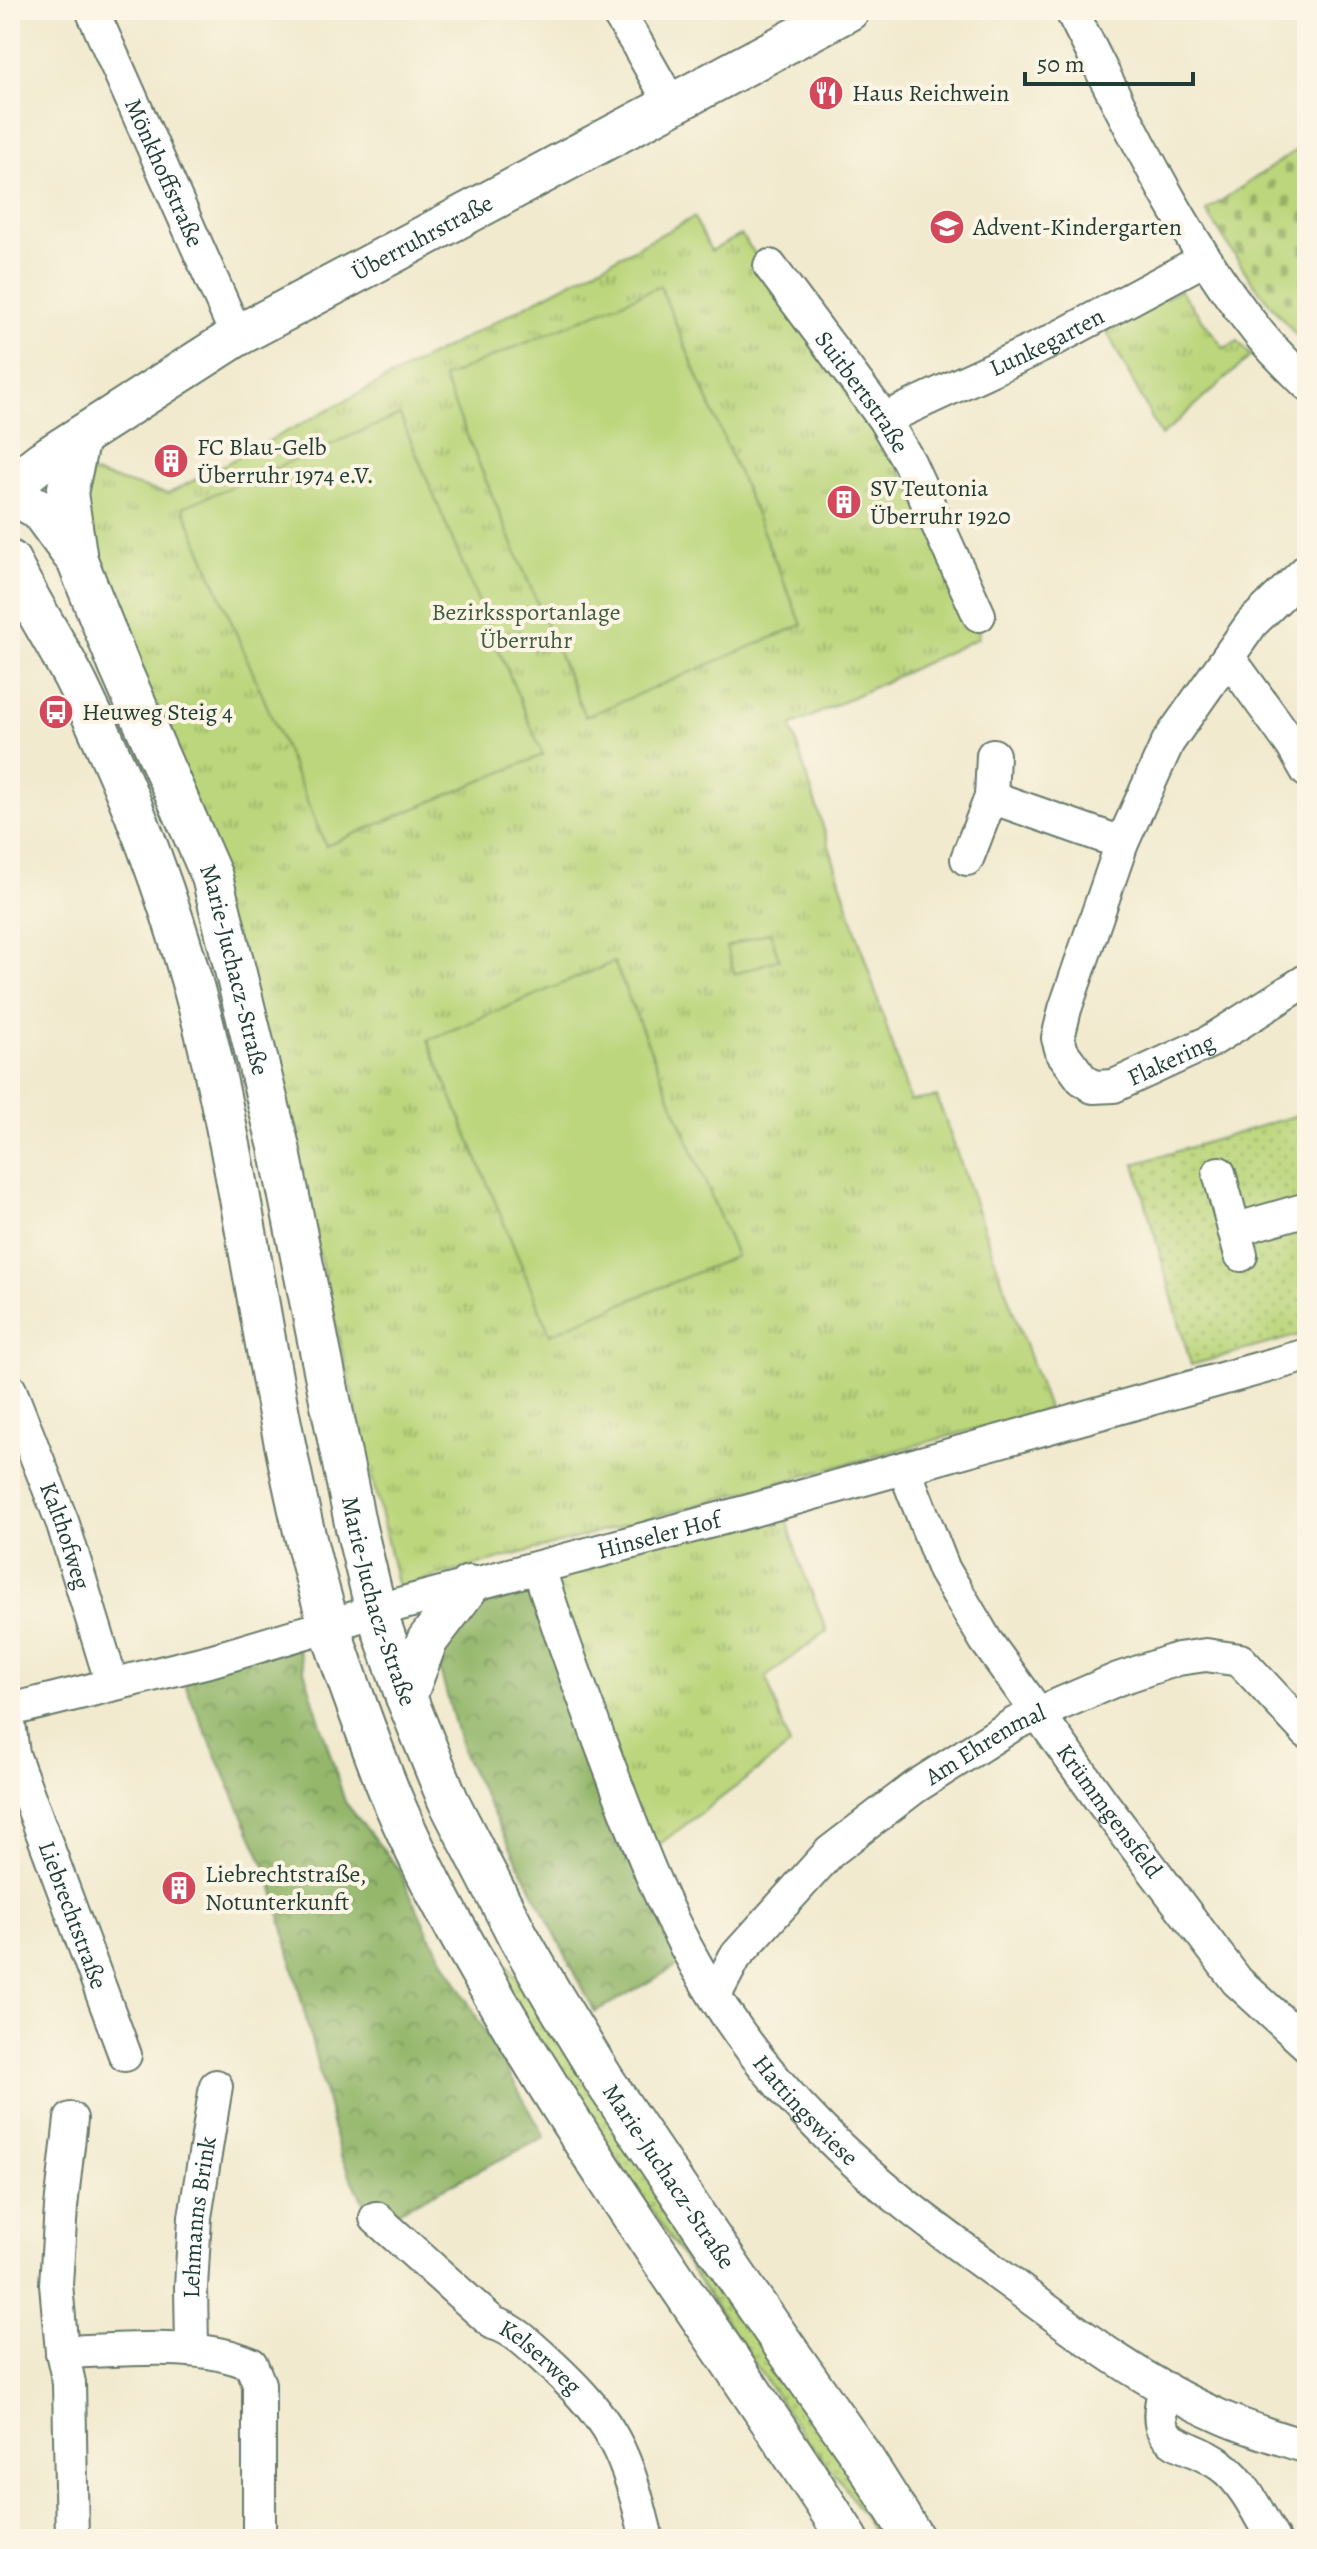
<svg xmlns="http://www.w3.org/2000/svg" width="1317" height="2549" viewBox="0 0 1317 2549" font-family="Alegreya,serif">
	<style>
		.grass { fill: url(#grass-dots); stroke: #6d8a58; stroke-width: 2 }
		.forest { fill: url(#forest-crowns); stroke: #5a7a50; stroke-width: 2 }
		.cemetery { fill: url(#cemetery-stones); stroke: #6d8a58; stroke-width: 2 }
		.park { fill: url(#park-tufts); stroke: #6d8a58; stroke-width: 2 }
		.pitch { fill: #bbd67c; stroke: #6d8a58; stroke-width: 2 }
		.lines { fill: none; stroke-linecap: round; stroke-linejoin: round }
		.minor-casing { stroke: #687a6a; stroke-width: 36 }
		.major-casing { stroke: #687a6a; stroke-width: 44 }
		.minor { stroke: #fff; stroke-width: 32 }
		.major { stroke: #fff; stroke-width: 40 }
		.labels { text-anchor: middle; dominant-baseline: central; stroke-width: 8; stroke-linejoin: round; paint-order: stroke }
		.poi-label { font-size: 24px; fill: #1f3d34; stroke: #fcf5e5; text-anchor: start }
		.street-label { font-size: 24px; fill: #1f3d34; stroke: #fcf5e5 }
		.park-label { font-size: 24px; fill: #3e5c42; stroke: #fcf5e5 }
	</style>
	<defs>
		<pattern id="grass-dots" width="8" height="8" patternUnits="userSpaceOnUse" patternTransform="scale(2)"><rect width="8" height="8" fill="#bbd67c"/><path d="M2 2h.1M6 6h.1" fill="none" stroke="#97af66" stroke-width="1.8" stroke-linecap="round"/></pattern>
		<pattern id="forest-crowns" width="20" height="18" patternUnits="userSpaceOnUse" patternTransform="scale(2)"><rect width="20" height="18" fill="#94b76c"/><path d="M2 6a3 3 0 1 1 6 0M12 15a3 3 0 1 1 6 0" fill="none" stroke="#78965a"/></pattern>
		<pattern id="cemetery-stones" width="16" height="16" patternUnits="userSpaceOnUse" patternTransform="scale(2)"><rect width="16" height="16" fill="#bbd67c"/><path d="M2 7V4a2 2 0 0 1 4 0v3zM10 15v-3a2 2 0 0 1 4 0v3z" fill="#97af66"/></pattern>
		<pattern id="park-tufts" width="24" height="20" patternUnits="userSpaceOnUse" patternTransform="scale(2)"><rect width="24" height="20" fill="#bbd67c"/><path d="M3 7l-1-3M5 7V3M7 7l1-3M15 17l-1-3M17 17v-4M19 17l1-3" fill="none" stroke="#97af66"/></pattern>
	</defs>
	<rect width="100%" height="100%" fill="#fcf5e5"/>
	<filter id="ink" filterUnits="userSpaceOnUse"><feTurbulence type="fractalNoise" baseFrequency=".0125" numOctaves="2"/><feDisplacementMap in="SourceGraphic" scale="16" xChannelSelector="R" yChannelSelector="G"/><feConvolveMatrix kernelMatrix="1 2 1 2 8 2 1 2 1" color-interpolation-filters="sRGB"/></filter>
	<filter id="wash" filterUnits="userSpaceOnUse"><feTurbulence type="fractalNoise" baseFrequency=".006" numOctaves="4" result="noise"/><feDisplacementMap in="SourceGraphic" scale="32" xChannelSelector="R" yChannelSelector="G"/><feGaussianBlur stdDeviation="1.8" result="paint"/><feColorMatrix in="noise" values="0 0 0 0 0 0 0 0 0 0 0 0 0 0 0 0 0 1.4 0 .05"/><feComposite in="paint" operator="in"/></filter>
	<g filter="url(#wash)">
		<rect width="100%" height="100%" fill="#f1eacf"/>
		<path class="grass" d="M1307 1112V1333L1191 1365 1135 1164Z
			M462 1901 535 2005 894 2539H878L842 2483 806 2440 530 2031Z"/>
		<path class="forest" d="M539 1575 691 1958 595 2012 464 1757 425 1616Z
			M296 1644 345 1802 398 1868 429 1934 545 2137 374 2223 340 2155 271 1879 181 1676Z"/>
		<path class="cemetery" d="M1307 143V349L1250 279 1206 211Z"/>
		<path class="park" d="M694 217 711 251 741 235 858 390 980 621 978 638 791 726 910 1101 937 1097 1048 1409 398 1587 280 1089 87 542 80 505 91 473 168 494Z
			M1180 290 1224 348 1238 341 1251 356 1161 436 1106 330Z
			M782 1503 800 1563 827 1631 766 1677 790 1746 661 1843 645 1851 544 1574Z"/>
		<path class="pitch" d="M660 286 802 625 585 717 443 378Z
			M400 415 543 755 326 846 183 507Z
			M770 932 779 959 735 974 726 947Z
			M614 962 736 1256 550 1334 428 1040Z"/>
	</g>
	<g filter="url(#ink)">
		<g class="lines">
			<defs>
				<g id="minor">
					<path id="s1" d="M92 10 237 336"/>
					<path d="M616 10 636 42 671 104"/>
					<path d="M1071 10C1127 119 1180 235 1257 331 1272 350 1290 367 1307 384"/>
					<path id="s2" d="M770 266 884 419 909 462 979 615"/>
					<path id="s3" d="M884 419 1046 344 1205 259"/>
					<path id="s4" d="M1307 570 1252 623 1168 742 1122 843 1065 1009 1058 1038 1062 1052 1082 1079 1093 1087 1114 1086 1209 1042 1307 980"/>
					<path d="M1229 658 1292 745 1307 771"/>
					<path d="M991 797 993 755"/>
					<path d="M967 859 991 797 1122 843"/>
					<path d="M1219 1173 1241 1255"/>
					<path d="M1234 1230 1307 1209"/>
					<path id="s5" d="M10 1390 63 1524 112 1684"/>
					<path id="s6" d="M904 1468 944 1570 986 1641 1102 1802 1237 1981 1307 2045"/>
					<path id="s7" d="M539 1568C557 1627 579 1684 600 1742 629 1818 656 1896 697 1967 730 2025 772 2080 819 2127 876 2186 943 2234 1009 2282 1074 2330 1140 2381 1215 2414 1244 2428 1276 2437 1307 2447"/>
					<path id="s8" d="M10 1710 213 1660 400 1604 753 1510 1307 1355"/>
					<path id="s9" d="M10 1730 13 1754 125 2055"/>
					<path id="s10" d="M715 1995 735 1957 830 1852 915 1787 1014 1724 1039 1713 1118 1679 1178 1659 1206 1655 1240 1660 1307 1732"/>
					<path d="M71 2119 61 2207 56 2284 62 2352 69 2383 72 2539"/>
					<path id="s11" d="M376 2218 493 2323C514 2329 528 2344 544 2358 570 2382 596 2407 613 2438 630 2468 639 2506 647 2539"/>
					<path id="s12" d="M192 2349 191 2287 195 2217 216 2086"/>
					<path d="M62 2352C119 2351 198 2340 251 2364L259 2384V2539"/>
					<path d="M1165 2388C1147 2452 1183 2437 1222 2466 1245 2483 1259 2515 1273 2539"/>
				</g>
				<g id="major">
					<path id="s13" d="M79 438 67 493 77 560 120 668 212 877 279 1147 356 1528 376 1611 406 1697 448 1800 518 1936 552 1995 604 2080 746 2291 864 2460 914 2539"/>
					<path id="s14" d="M10 486 42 461 237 336 849 10"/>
					<path d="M10 493 39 509 72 554"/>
					<path d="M10 561C30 604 57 643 78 686 131 793 173 907 203 1023 235 1150 253 1280 278 1409 292 1480 307 1552 328 1621 344 1673 364 1725 383 1776 417 1863 465 1947 513 2028 617 2203 739 2367 848 2539"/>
					<path d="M406 1697 427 1641 469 1586"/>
				</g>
			</defs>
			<use href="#minor" class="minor-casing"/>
			<use href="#major" class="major-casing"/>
			<use href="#minor" class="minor"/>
			<use href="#major" class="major"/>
		</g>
	</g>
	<defs>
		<symbol id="restaurant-disc" viewBox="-11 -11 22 22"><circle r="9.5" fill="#d1495b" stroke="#fcf5e5"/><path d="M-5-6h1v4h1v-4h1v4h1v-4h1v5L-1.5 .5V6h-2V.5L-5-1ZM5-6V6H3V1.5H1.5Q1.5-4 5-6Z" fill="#fff"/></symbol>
		<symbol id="school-disc" viewBox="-11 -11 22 22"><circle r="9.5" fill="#d1495b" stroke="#fcf5e5"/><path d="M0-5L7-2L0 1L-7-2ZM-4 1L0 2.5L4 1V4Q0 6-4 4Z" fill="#fff"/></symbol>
		<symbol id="building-disc" viewBox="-11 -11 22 22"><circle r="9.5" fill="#d1495b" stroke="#fcf5e5"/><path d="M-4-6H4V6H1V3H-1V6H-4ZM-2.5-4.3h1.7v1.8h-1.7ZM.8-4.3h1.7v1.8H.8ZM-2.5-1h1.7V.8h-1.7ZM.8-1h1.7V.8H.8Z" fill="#fff"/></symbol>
		<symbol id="bus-disc" viewBox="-11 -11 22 22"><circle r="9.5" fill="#d1495b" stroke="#fcf5e5"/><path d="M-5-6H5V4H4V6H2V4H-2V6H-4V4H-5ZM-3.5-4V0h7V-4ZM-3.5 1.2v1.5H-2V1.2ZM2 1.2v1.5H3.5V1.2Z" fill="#fff"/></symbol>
	</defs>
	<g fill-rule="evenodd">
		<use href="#restaurant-disc" x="806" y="73" width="40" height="40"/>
		<use href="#school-disc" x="927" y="207" width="40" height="40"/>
		<use href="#building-disc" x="151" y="441" width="40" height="40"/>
		<use href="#building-disc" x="824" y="482" width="40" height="40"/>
		<use href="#bus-disc" x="36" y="692" width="40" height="40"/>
		<use href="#building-disc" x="159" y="1868" width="40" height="40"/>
	</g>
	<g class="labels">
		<g class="poi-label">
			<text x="852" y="93">Haus Reichwein</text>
			<text x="973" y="227">Advent-Kindergarten</text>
			<text x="197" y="447">FC Blau-Gelb<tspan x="197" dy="28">Überruhr 1974 e.V.</tspan></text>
			<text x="870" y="488">SV Teutonia<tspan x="870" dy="28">Überruhr 1920</tspan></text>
			<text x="82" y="712">Heuweg Steig 4</text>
			<text x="205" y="1874">Liebrechtstraße,<tspan x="205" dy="28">Notunterkunft</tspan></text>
		</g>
		<g class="street-label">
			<text stroke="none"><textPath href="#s1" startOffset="178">Mönkhoffstraße</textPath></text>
			<text stroke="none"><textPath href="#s14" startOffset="482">Überruhrstraße</textPath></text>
			<text stroke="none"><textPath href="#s3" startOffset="180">Lunkegarten</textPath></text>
			<text stroke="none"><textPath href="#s2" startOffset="156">Suitbertstraße</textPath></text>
			<text stroke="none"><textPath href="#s13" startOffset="564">Marie-Juchacz-Straße</textPath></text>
			<text stroke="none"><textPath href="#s4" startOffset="684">Flakering</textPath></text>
			<text stroke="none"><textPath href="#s8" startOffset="672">Hinseler Hof</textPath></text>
			<text stroke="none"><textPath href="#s5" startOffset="156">Kalthofweg</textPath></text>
			<text stroke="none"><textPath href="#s13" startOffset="1212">Marie-Juchacz-Straße</textPath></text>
			<text stroke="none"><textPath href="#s10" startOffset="374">Am Ehrenmal</textPath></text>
			<text stroke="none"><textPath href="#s6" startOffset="402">Krümmgensfeld</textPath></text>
			<text stroke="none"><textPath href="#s9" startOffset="196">Liebrechtstraße</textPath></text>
			<text stroke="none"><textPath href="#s7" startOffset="610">Hattingswiese</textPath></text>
			<text stroke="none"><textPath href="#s13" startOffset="1860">Marie-Juchacz-Straße</textPath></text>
			<text stroke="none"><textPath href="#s12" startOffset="132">Lehmanns Brink</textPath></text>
			<text stroke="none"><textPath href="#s11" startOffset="216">Kelserweg</textPath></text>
		</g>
		<g class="park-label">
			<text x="526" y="612">Bezirkssportanlage<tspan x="526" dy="28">Überruhr</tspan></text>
		</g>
	</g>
	<rect width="1317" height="2549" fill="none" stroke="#fcf5e5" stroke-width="40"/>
	<path d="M1025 72v12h168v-12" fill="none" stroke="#1f3d34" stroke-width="4"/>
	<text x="1037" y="72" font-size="24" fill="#1f3d34" stroke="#fcf5e5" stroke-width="6" paint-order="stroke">50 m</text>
</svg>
